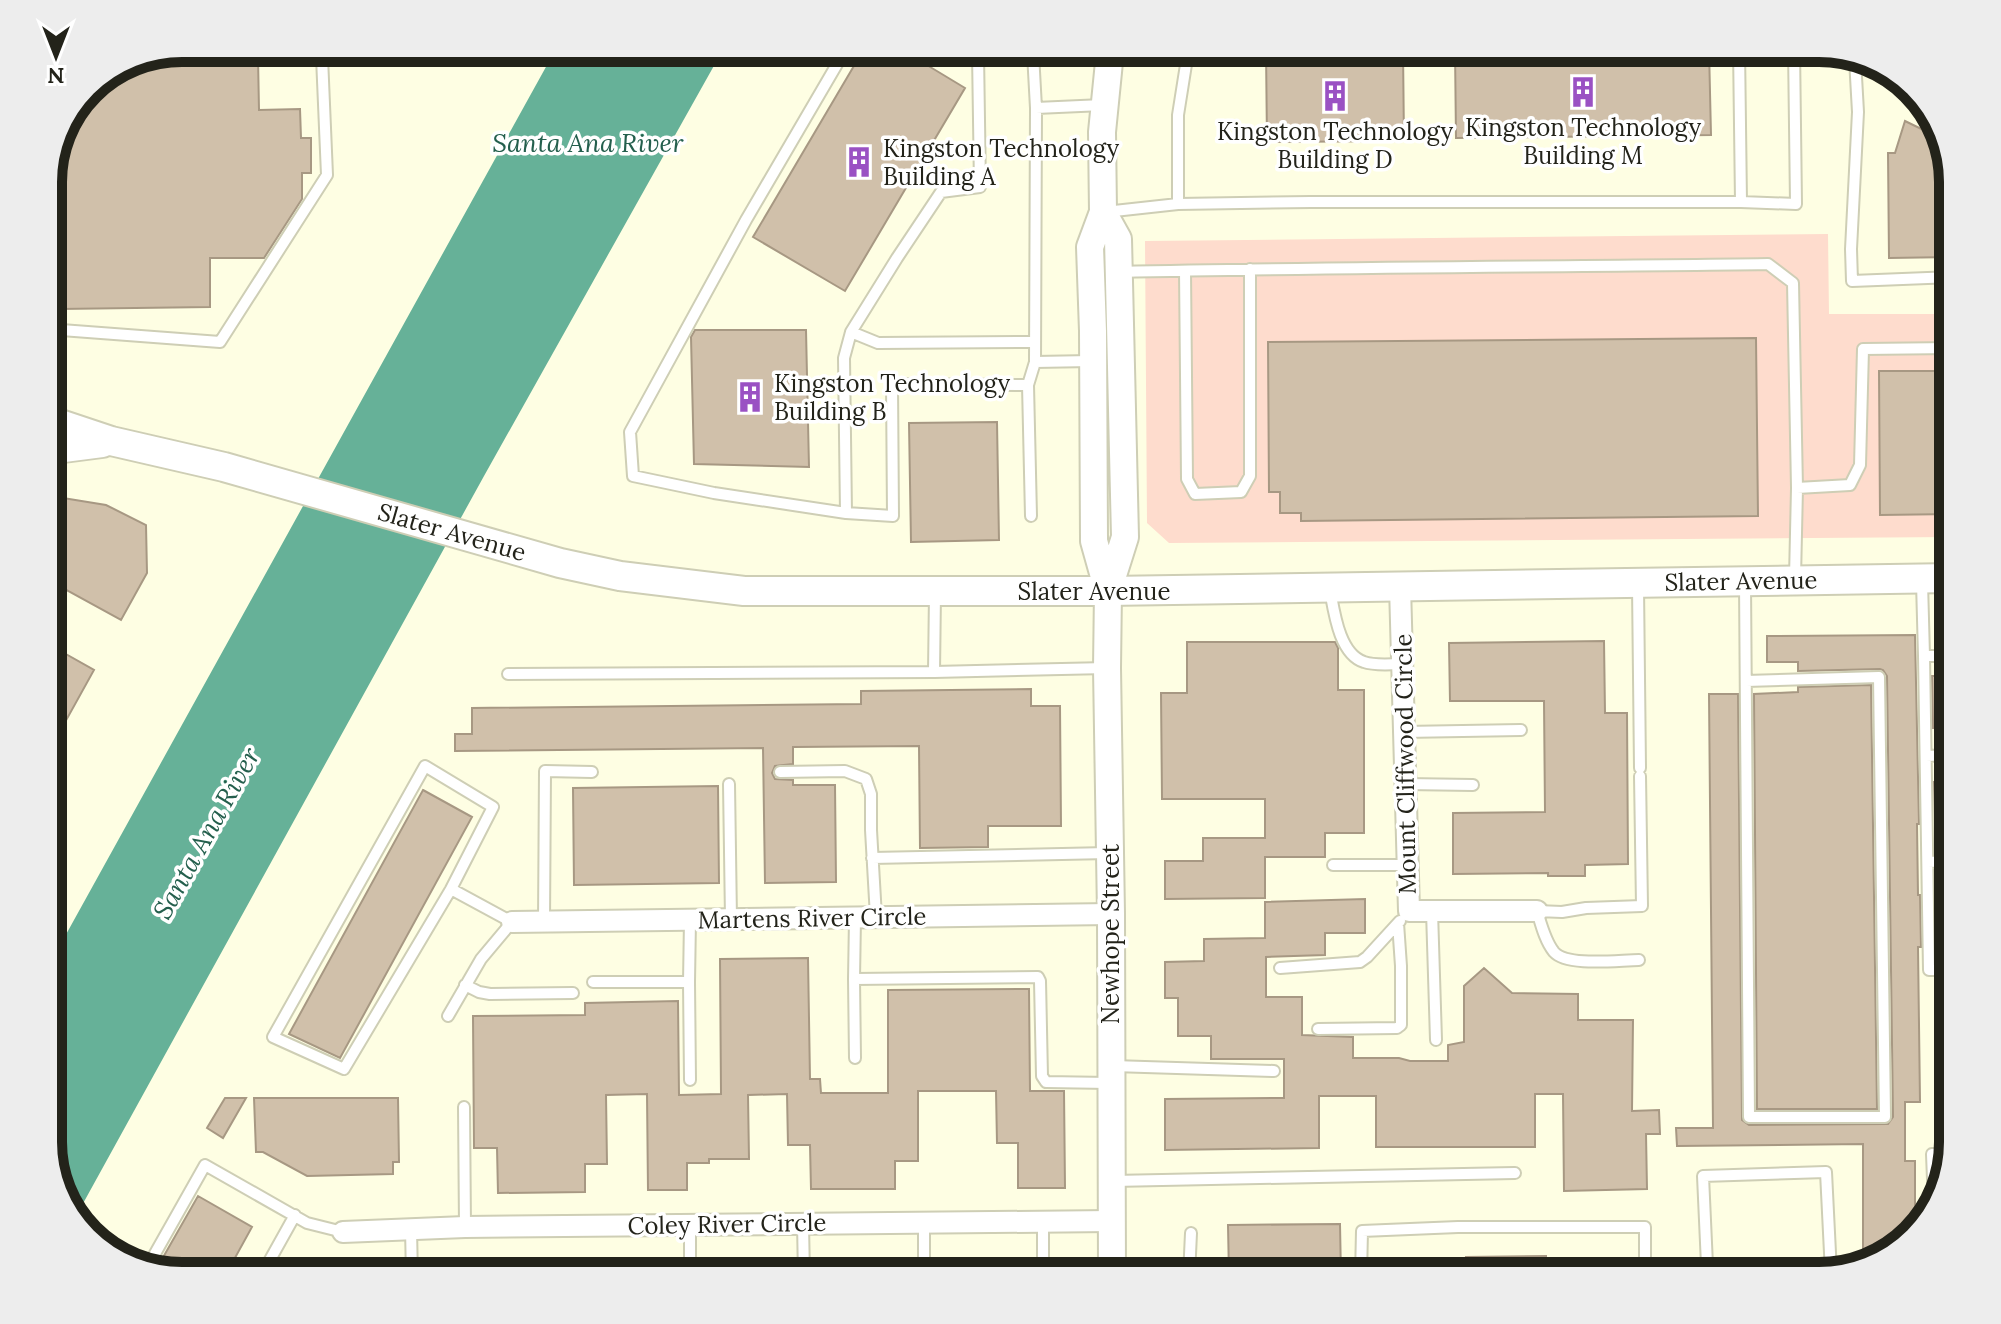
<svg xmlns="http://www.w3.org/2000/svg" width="2001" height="1324" viewBox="0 0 2001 1324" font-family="Lora,serif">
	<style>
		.green { fill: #fedccd }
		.water { fill: #66b198 }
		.building { fill: #d0c0aa; stroke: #a79883; stroke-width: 2 }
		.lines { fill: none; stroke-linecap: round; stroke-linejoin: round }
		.service-casing { stroke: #ceceb5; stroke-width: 14 }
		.minor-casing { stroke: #ceceb5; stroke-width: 24 }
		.tertiary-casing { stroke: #ceceb5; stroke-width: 30 }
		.secondary-casing { stroke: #ceceb5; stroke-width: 32 }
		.service { stroke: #fff; stroke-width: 10 }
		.minor { stroke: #fff; stroke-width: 20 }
		.tertiary { stroke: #fff; stroke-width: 26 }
		.secondary { stroke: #fff; stroke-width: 28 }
		.labels { text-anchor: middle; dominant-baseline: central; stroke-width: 7; stroke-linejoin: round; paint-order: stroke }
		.poi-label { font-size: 24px; fill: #23231a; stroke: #fff }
		.street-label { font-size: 24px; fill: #23231a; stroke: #fff }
		.water-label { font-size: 26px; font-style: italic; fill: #245f4d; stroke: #fff }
		.rim { fill: none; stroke: #23231a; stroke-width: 10 }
	</style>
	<rect width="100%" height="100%" fill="#fefee3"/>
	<path class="green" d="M1828 234 1829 314H1953V537L1169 543 1147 523 1145 241Z"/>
	<path class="water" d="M720 55 484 476 75 1218 66 1209 48 1150V967L552 56Z"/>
	<path class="building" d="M1709 49 1711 135 1456 138 1455 50Z
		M1403 50 1404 141 1267 142 1266 51Z
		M907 53 965 88 845 291 753 237 861 54Z
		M258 57 259 110 300 109 301 138H311V173H302V199L264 258H210V307L60 309 59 150 88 87 131 58Z
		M1905 121 1942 139 1953 182V257L1889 258 1888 153H1895Z
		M695 330H806L809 467 694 464 691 337Z
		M1756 338 1758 516 1301 521V513H1280V492H1269L1268 342Z
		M1879 371H1953V514L1880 515Z
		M997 422 999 540 911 542 909 423Z
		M63 498 106 505 146 525 147 573 121 620 48 580V525Z
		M1915 635 1919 824H1917L1918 895H1920L1921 947H1918L1920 1102H1905V1161H1915V1231L1886 1258 1863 1264V1144L1677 1146 1676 1128H1713L1709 694H1738L1742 1120 1749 1125 1888 1124 1893 1117 1887 676 1883 670 1880 669 1798 671V662H1767V636Z
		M1604 641 1605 713H1627L1628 864 1585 865V876H1548V873L1453 874V813L1545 812 1544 701H1450L1449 643Z
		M1187 642H1335L1338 648V690H1364V833H1325V857H1265V898L1165 899V861H1203V838H1265V799H1162L1161 693H1187Z
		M48 644 94 670 48 753Z
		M1932 676H1953V728H1933Z
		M1871 685 1877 1109H1757L1754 694 1798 692V687Z
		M1031 689V706H1060L1061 826H988V847L920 848 919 746 793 747V764L775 766 772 773 775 779 793 780V785H835L836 882 765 883 763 748 455 751V734H472V708L861 704V691Z
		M1934 782H1953V824H1935Z
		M718 786 719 883 574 885 573 788Z
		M423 790 472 817 340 1058 289 1034Z
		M1936 895H1953V946H1937Z
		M1365 899V933H1325V955L1266 957V997H1302V1035L1353 1037V1058H1399L1410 1061H1448V1045L1464 1042V986L1484 968 1512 993 1578 994V1020H1633L1632 1111 1659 1110 1660 1134H1646L1647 1189 1564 1191 1563 1094H1535V1147H1376V1096H1319V1148L1165 1150V1099L1284 1098V1059H1211V1036H1178V998H1165V962L1204 961V939L1265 938V902Z
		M808 958 810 1079H820L821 1093H888V990L1029 989 1030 1091H1064L1065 1188H1018V1143H997L996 1091H918V1161H895V1189H811L810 1145H788L787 1094 748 1095 749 1159H709V1163H687V1190H648L647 1094 606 1095 607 1164H585V1192L498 1193 497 1148H474L473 1016 585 1015V1003L678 1001 679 1095 721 1094 720 959Z
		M225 1098H246L223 1138 207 1128Z
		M254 1098H398L399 1162H393V1174L307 1176 263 1152H256Z
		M198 1196 252 1227 225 1276H182L157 1268Z
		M1340 1224 1341 1276H1229L1228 1225Z
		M1546 1256V1276H1467L1466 1257Z"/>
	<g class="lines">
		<defs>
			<path id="service" d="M1739 48 1741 202 1796 204 1794 48
				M1033 53 1036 108 1103 105
				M843 54 746 220 630 432 633 476 714 493 846 513 844 358 851 332 897 258 941 192 980 187 978 53
				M1855 59 1858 112 1851 249 1852 281 1953 277
				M1036 108 1035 362 1091 361
				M1178 204V115L1188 52
				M1105 212 1178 204 1311 202H1741
				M1185 271 1187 479 1195 494 1241 492 1250 476V269
				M1120 272C1336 267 1552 267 1768 264L1793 283 1797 488 1850 485 1860 465 1863 349 1953 348
				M48 329 220 342 327 175 322 57
				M851 332 878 343 1035 342
				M1028 385 1031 516
				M846 513 893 516 892 384 1028 385 1035 362
				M1795 578 1797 488
				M1922 582 1924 656
				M1745 583 1749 1117H1885L1879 677 1746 681
				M1638 586 1640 768
				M1330 590C1334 611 1339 654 1364 662 1375 666 1390 664 1402 664
				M1953 656H1924L1929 970H1953
				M934 672 1107 668
				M508 674 934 672 935 593
				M1404 732 1521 730
				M1926 756 1953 755
				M780 772 845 771 866 779 871 794V830L876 917
				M729 784 731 919
				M1406 784 1473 785
				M872 858 1108 853
				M1928 862 1953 861
				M1333 865H1407
				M1432 911 1436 1040
				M855 918 854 979 1038 977 1040 981 1042 1076 1046 1082 1109 1083
				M544 922 545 771 592 772
				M1639 960C1619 960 1567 967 1554 952 1545 941 1541 924 1537 911L1562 912 1586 908 1642 906 1640 776
				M1280 968 1360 962 1367 957 1400 921
				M854 979 855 1058
				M593 982H689L690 920
				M689 982 690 1080
				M465 985 479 992 490 994 573 993
				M448 1016 481 959 512 922 451 889 344 1069 273 1037 425 766 493 807 451 889
				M1318 1029 1397 1028 1401 1025V966L1398 923
				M1113 1066 1274 1071
				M464 1107 465 1227
				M1113 1181 1515 1173
				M1934 1205 1932 1154H1949
				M924 1223V1276
				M803 1224 804 1276
				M690 1225V1276
				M411 1229 412 1276
				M148 1266 205 1165 307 1223 343 1232
				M261 1276 295 1215
				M1043 1276V1222
				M1189 1276 1191 1233
				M1361 1276 1362 1231 1458 1227H1645V1276
				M1719 1276 1707 1265 1703 1176 1826 1172 1831 1273"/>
			<path id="minor" d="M1400 586 1409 911H1537
				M512 922 1111 914
				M343 1232 465 1227 1111 1221"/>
			<path id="tertiary" d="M1110 52 1102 132 1103 212 1090 247 1093 331 1094 541 1108 591 1107 668 1111 914 1112 1276
				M1103 212 1118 239 1125 537 1108 591"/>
			<path id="secondary" d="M48 420 111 441 224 467 560 563 620 576 744 591H1108L1953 578
				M48 450 102 443"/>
		</defs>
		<use href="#service" class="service-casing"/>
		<use href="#minor" class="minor-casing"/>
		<use href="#tertiary" class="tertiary-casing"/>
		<use href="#secondary" class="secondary-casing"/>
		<use href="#service" class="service"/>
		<use href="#minor" class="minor"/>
		<use href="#tertiary" class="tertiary"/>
		<use href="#secondary" class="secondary"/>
	</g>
	<defs>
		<symbol id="building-bare" viewBox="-9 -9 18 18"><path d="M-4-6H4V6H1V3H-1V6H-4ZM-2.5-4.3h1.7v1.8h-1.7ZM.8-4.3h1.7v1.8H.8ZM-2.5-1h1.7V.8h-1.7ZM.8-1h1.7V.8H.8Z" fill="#9a51c3" stroke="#fff" stroke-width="2.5" paint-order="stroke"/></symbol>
	</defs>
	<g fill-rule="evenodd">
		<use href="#building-bare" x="1561" y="70" width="44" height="44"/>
		<use href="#building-bare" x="1313" y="74" width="44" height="44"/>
		<use href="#building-bare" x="837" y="140" width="44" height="44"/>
		<use href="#building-bare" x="728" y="375" width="44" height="44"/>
	</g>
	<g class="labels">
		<g class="poi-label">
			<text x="1583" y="127">Kingston Technology<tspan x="1583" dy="28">Building M</tspan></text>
			<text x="1335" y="131">Kingston Technology<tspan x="1335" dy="28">Building D</tspan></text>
			<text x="883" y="148" text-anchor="start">Kingston Technology<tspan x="883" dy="28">Building A</tspan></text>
			<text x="774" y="383" text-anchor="start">Kingston Technology<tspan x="774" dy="28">Building B</tspan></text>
		</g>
		<g class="street-label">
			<text transform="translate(452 532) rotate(16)">Slater Avenue</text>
			<text transform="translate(1741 581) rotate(-1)">Slater Avenue</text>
			<text x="1094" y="591">Slater Avenue</text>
			<text transform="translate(1405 764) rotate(-91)">Mount Cliffwood Circle</text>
			<text transform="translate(812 918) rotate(-1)">Martens River Circle</text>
			<text transform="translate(1110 934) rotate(-90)">Newhope Street</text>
			<text transform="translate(727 1224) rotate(-1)">Coley River Circle</text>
		</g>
		<g class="water-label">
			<text x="588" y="142">Santa Ana River</text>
			<text transform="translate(206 833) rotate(-61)">Santa Ana River</text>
		</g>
	</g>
	<path d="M0 0H2001V1324H0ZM182 62H1819A120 120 0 0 1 1939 182V1142A120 120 0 0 1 1819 1262H182A120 120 0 0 1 62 1142V182A120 120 0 0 1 182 62Z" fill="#ededed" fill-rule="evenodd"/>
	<path class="rim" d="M182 62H1819A120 120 0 0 1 1939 182V1142A120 120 0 0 1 1819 1262H182A120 120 0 0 1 62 1142V182A120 120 0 0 1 182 62Z"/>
	<g transform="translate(56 56) rotate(180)" stroke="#ffffff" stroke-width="6" paint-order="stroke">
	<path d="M0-6L14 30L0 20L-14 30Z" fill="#23231a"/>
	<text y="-12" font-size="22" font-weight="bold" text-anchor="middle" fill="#23231a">N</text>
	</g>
</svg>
